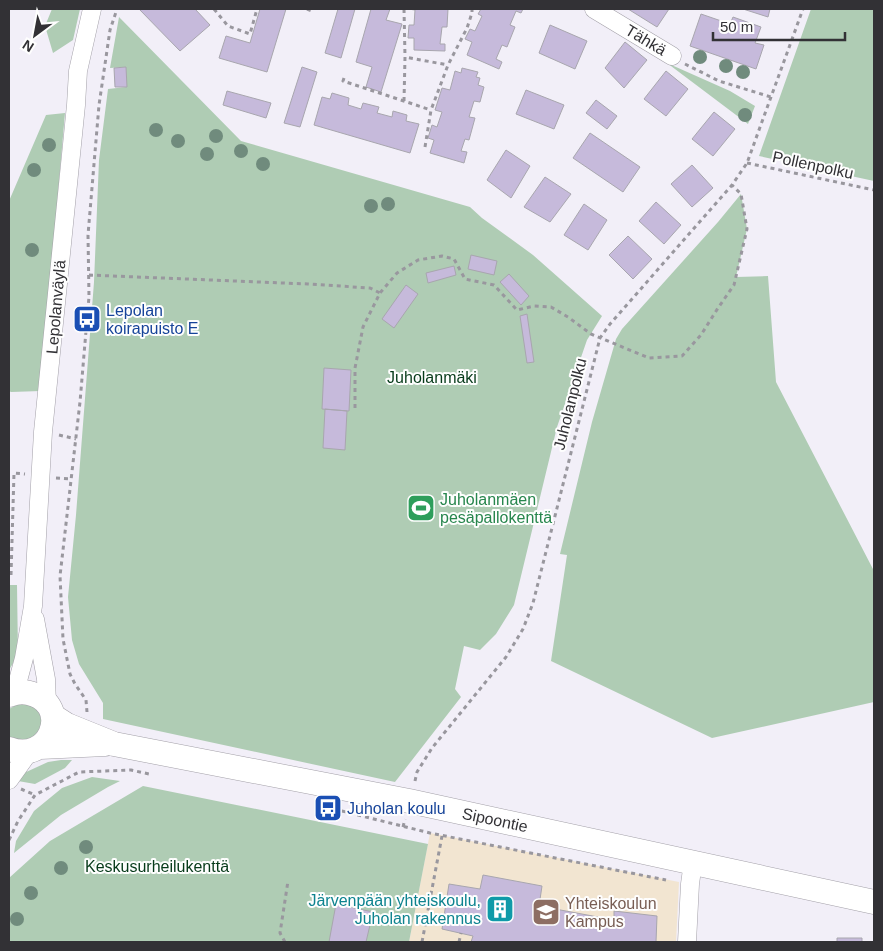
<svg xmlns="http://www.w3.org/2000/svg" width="883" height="951" viewBox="0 0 883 951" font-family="Arial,sans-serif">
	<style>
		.education { fill: #f2e5d1 }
		.green { fill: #afccb4 }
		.building { fill: #c6badb; stroke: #a8a6ae }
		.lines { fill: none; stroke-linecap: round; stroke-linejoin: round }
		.street-casing { stroke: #a3a0a8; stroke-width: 19 }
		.secondary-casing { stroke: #a3a0a8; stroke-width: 25 }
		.path { stroke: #99979e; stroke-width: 3; stroke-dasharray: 4 4; stroke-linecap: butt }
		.street { stroke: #fff; stroke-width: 18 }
		.secondary { stroke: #fff; stroke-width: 24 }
		.tree { fill: #708b7d }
		.labels { text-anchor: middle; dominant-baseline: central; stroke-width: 4; stroke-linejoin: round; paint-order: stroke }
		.street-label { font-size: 16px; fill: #323135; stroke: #fefefe }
		.transit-label { font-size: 16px; fill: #164399; stroke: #fefefe; text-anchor: start }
		.park-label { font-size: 16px; fill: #063a19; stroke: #fefefe }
		.leisure-label { font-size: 16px; fill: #27864d; stroke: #fefefe; text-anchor: start }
		.culture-label { font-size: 16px; fill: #0d838f; stroke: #fefefe; text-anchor: end }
		.education-label { font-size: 16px; fill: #785e54; stroke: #fefefe; text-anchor: start }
	</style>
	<rect width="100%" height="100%" fill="#f2eff8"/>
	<path class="education" d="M430 833 679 882 676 942H409Z"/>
	<path class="green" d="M52 9H80L73 40 53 53 45 26Z
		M811 9H874V181L759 156Z
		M119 17 241 141 470 207 482 218 533 255 602 316 587 340 557 427 514 605 496 634 480 650 464 646 455 689 461 697 395 782 103 719V703L79 664 72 640 68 597 76 515 94 282 99 160 108 89 126 87V67L110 68Z
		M667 63 730 91 755 106 748 124Z
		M65 113 41 391 11 392 9 391V201L46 115Z
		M741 194 747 229 736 277 768 276 776 382 874 571V702L712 738 551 661 567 555 560 554 592 422 616 339 622 329 718 222Z
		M9 585H17L18 655 9 670Z
		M24 703 30 704 40 713 42 726 30 741 11 738 9 736V709L18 704Z
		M61 760H72L65 768 35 784 18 781 24 773 48 762Z
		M92 777 120 781 108 787 61 815 14 853 16 841 34 811 62 788Z
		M143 786 428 844 409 942H9V878L50 841Z"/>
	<path class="building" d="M139 9H195L210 25 180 51Z
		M260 9H286L267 72 219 58 226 36 250 43Z
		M338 9H355L341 58 325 53Z
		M371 9H390L386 20 402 24 381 92 366 87 372 67 356 62Z
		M408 9H448L447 27H442L440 44H445V51L414 50V38H408L409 25H414L415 10Z
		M481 9H523L521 13 516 11 510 25 515 27 507 47 502 45 496 59 502 62 499 69 467 55 472 42 465 39 470 29 475 31 482 16 478 14Z
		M628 9H669L657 27Z
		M743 9H770L768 17Z
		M701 14 730 24 733 17 761 27 755 43 764 45 756 69 690 46Z
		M550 25 587 41 575 69 539 53Z
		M625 42 647 60 624 88 605 68Z
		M126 67 127 87H115L114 68Z
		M302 67 317 72 300 127 284 123Z
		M462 68 478 72 476 77 480 78 478 85 484 87 480 102 474 101 469 117 475 118 469 140 465 139 461 151 467 152 464 163 430 153 434 140 428 138 432 125 437 127 442 112 435 110 442 88 450 90 455 71 461 73Z
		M666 71 688 89 666 116 644 99Z
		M526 90 564 105 554 129 516 114Z
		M227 91 271 103 266 118 223 105Z
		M332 93 349 98 348 105 361 109 363 103 379 107 377 113 392 117 393 111 407 115 406 121 419 124 410 153 314 125 322 97 330 99Z
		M596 100 617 116 607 129 586 113Z
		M714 112 735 129 713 156 692 139Z
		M590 133 640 167 623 192 573 158Z
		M506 150 530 166 511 198 487 180Z
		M692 165 713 188 692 207 671 184Z
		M545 177 571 194 550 222 524 207Z
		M656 202 681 225 664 244 639 221Z
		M584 204 607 220 588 250 564 235Z
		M628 236 652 259 633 279 609 255Z
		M471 255 497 261 494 275 468 269Z
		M454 266 456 275 428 283 426 273Z
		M509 274 529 296 521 305 500 282Z
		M406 285 418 294 394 328 382 319Z
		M527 314 534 362 527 363 520 316Z
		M324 368 351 370 349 411 322 409Z
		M325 409 347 411 345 450 323 448Z
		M483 875 542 886 539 906 614 920V911L657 916 656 942H471L473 936 442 929 449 884 480 889Z
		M336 904 373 912 366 942H329Z
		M837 938H862V942H837Z"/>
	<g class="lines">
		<defs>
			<path id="street" d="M594 9 672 56
				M35 619 46 679 47 704
				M15 692 24 658 33 606 43 432 76 105 78 71 92 9
				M9 780 29 752
				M687 942 690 884 693 862"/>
			<path id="secondary" d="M9 695C18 691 26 691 35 695 71 710 49 764 9 749
				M53 716 67 725 114 744 409 801 874 902
				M40 747 105 744"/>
		</defs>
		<use href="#street" class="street-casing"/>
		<use href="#secondary" class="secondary-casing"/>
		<path class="path" d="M214 9 228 26 250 34 257 9
			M307 9 312 11
			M404 9 405 57
			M685 64 719 81 771 97
			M344 78 343 81 431 110
			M404 101 405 57 448 65
			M425 147 431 110 448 65 467 28 472 13V9
			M747 163 874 190
			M89 275 308 284 370 288 380 293
			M355 408V368L363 327 380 293 397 273 418 260 442 256 454 259 465 279 494 285 517 310 534 306 551 307 568 317 591 334 649 358 682 356 701 335 718 308 734 285 747 229 741 194 732 185
			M59 435 76 439
			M56 478 71 479
			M11 575 14 473 25 474
			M87 712 86 700 75 684 70 674 63 639 60 576 80 402 87 319 89 297 88 235 99 105 110 30 117 9
			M415 781 417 772 432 748 506 657 523 629 533 603 600 338 610 324 732 185 747 163 803 9
			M21 789 35 795
			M334 809 430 833 666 880
			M403 827 405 819
			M9 840 18 821 35 795 79 772 131 770 149 774
			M285 942 280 933 288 881
			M422 942 442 836
			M459 942 461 933"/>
		<use href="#street" class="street"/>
		<use href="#secondary" class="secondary"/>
	</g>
	<g class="tree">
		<circle cx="700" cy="57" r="7"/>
		<circle cx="726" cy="66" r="7"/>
		<circle cx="743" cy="72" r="7"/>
		<circle cx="745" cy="115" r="7"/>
		<circle cx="156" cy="130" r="7"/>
		<circle cx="216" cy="136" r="7"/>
		<circle cx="178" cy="141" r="7"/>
		<circle cx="49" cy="145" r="7"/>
		<circle cx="241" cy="151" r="7"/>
		<circle cx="207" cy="154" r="7"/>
		<circle cx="263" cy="164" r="7"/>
		<circle cx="34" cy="170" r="7"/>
		<circle cx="388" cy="204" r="7"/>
		<circle cx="371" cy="206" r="7"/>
		<circle cx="32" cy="250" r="7"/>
		<circle cx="86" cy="847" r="7"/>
		<circle cx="61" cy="868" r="7"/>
		<circle cx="31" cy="893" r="7"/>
		<circle cx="17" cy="919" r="7"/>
	</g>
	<defs>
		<symbol id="bus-square" viewBox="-11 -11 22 22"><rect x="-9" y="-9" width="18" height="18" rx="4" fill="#1a4fb4" stroke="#fefefe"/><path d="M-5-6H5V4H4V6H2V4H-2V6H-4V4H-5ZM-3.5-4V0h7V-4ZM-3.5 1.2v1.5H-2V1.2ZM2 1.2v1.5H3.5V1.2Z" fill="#fff"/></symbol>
		<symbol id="stadium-square" viewBox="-11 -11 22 22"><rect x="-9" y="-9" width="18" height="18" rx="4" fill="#2e9e5b" stroke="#fefefe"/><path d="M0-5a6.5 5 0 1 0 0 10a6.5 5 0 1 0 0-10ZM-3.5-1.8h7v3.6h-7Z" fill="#fff"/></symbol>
		<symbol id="building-square" viewBox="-11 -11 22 22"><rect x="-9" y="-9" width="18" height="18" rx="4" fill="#0f9aa8" stroke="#fefefe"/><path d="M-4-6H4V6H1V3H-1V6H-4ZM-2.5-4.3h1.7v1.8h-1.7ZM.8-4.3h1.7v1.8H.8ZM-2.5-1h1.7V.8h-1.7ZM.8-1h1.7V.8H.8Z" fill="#fff"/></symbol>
		<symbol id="school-square" viewBox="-11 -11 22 22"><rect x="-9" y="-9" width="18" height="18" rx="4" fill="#8d6e63" stroke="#fefefe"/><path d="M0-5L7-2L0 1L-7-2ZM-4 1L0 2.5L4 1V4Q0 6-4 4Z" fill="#fff"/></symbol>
	</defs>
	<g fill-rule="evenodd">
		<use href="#bus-square" x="71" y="303" width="32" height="32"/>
		<use href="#stadium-square" x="405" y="492" width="32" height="32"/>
		<use href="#bus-square" x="312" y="792" width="32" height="32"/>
		<use href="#building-square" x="484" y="893" width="32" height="32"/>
		<use href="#school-square" x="530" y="896" width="32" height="32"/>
	</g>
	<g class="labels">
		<g class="street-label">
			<text transform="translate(646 40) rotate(31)">Tähkä</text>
			<text transform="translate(813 165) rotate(12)">Pollenpolku</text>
			<text transform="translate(56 307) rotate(-85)">Lepolanväylä</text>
			<text transform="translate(570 404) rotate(-76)">Juholanpolku</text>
			<text transform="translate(495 820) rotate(12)">Sipoontie</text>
		</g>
		<g class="transit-label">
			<text x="106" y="310">Lepolan<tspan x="106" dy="18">koirapuisto E</tspan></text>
			<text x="347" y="808">Juholan koulu</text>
		</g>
		<g class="park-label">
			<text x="432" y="377">Juholanmäki</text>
			<text x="157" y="866">Keskusurheilukenttä</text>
		</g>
		<g class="leisure-label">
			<text x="440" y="499">Juholanmäen<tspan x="440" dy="18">pesäpallokenttä</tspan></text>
		</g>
		<g class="culture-label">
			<text x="481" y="900">Järvenpään yhteiskoulu,<tspan x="481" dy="18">Juholan rakennus</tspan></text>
		</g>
		<g class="education-label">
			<text x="565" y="903">Yhteiskoulun<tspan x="565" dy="18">Kampus</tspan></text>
		</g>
	</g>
	<rect width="883" height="951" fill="none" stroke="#323135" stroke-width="20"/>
	<g transform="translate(35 35) rotate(212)" stroke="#fefefe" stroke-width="4" paint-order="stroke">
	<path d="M0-4L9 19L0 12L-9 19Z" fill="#323135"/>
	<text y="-8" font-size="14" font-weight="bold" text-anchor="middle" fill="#323135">N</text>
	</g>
	<path d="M713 32v8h132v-8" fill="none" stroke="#323135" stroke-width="2.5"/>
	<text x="720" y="32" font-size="15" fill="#323135" stroke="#fefefe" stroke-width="4" paint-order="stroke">50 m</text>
</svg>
